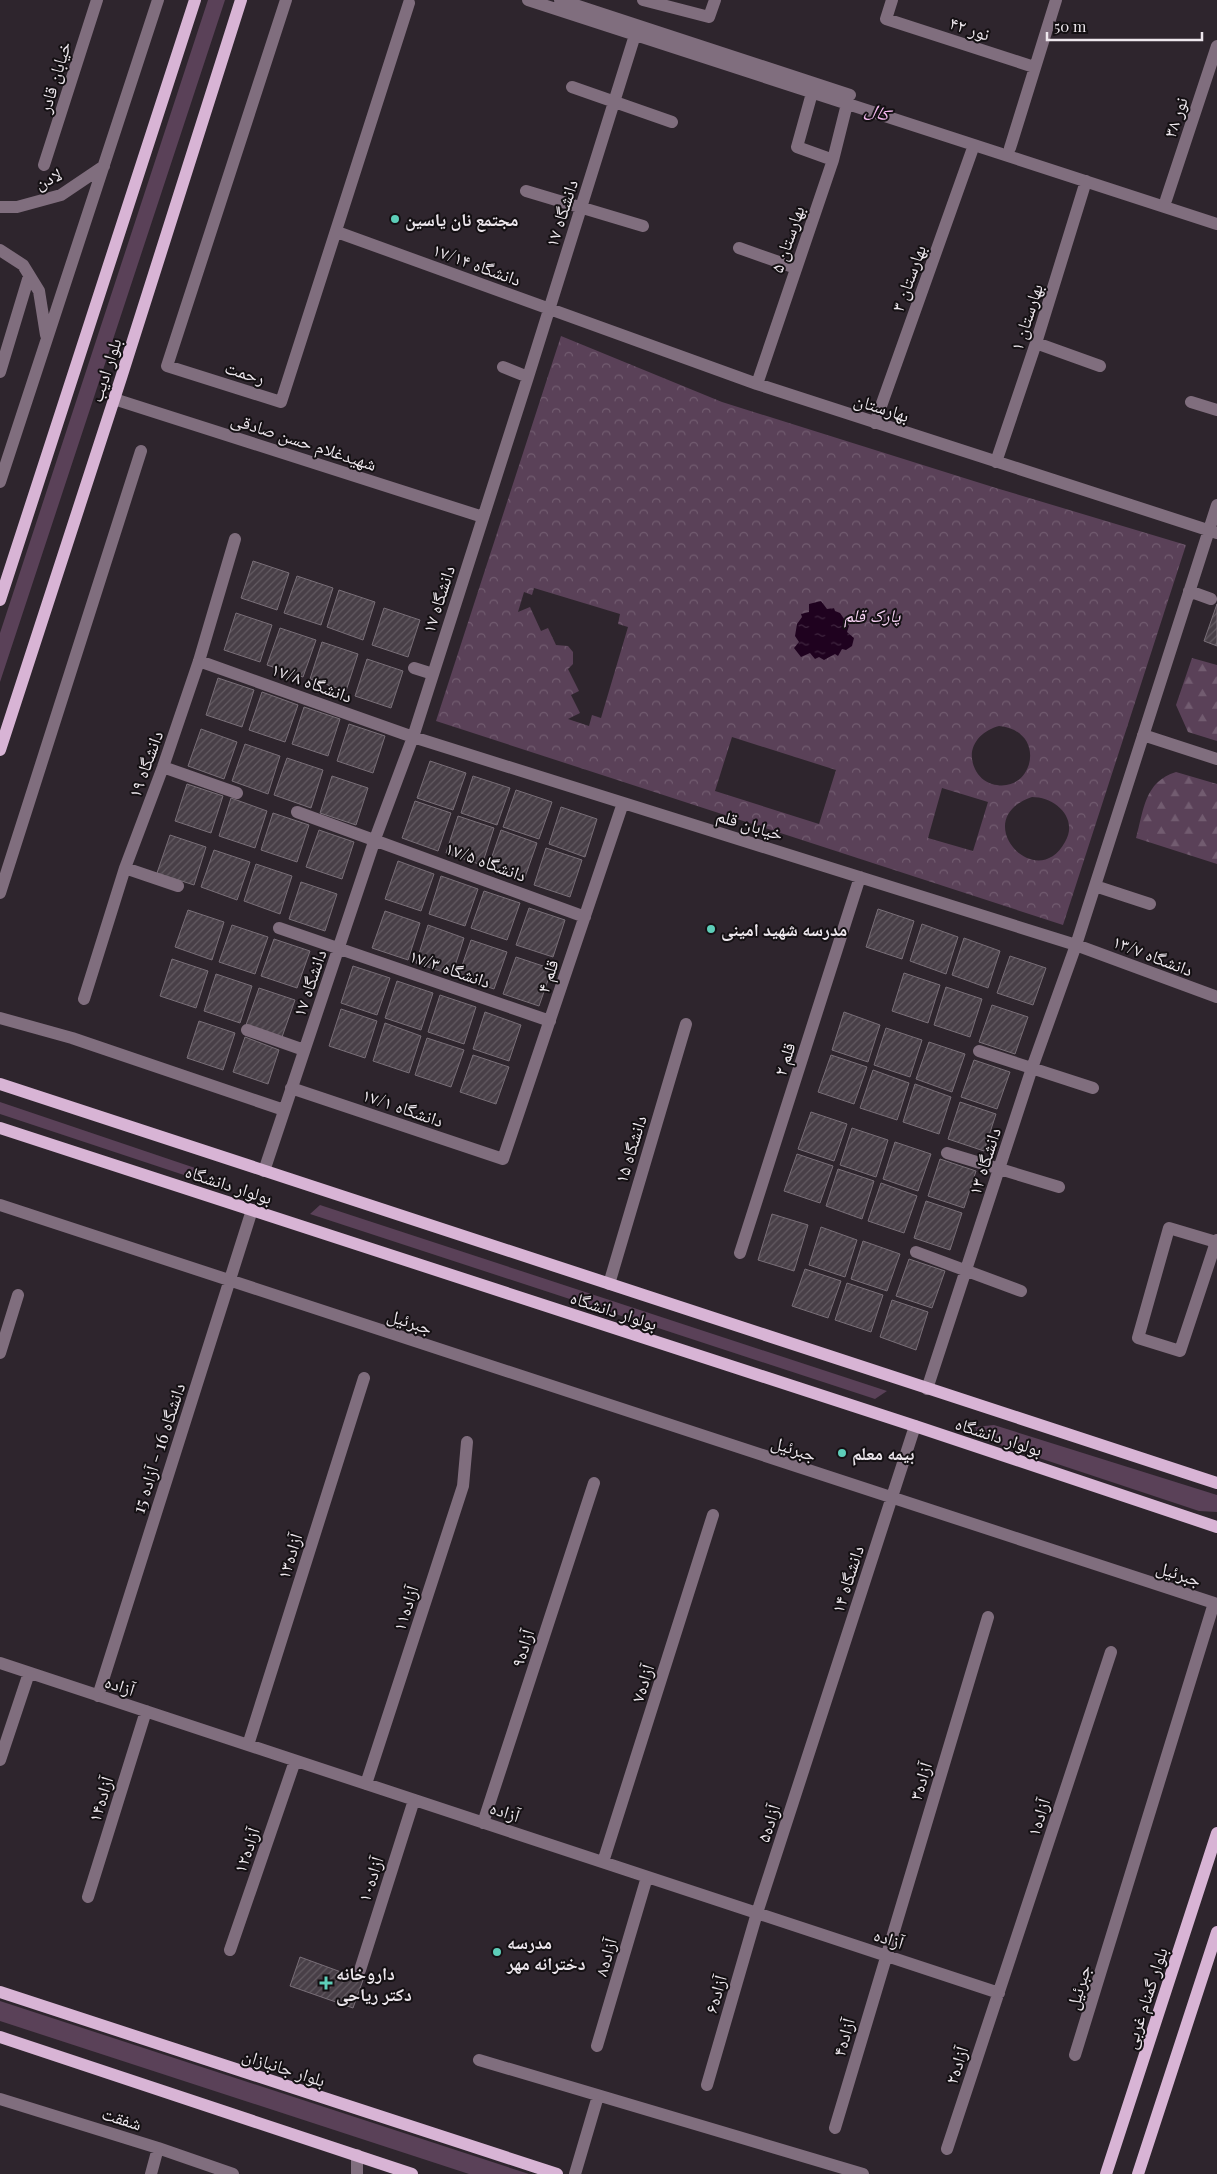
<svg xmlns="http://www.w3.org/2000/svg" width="1217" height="2174" viewBox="0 0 1217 2174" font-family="'Playfair Display','Noto Naskh Arabic',serif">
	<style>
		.green { fill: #5a4158 }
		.forest { fill: url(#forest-firs) }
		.park { fill: url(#park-crowns); fill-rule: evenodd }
		.water { fill: url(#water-ripples) }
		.building { fill: url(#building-hatch); stroke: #786e77 }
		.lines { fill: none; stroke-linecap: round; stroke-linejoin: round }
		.minor { stroke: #806e7e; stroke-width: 12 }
		.major { stroke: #d8b4d5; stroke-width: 12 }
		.poi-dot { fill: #5dceb9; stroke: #141013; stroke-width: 2 }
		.labels { text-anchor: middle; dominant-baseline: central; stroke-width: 4; stroke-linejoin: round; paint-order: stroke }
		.street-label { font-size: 18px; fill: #ede7ed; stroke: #141013 }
		.poi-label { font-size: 18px; font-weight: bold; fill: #ede7ed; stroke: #141013; text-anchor: start }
		.park-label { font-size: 18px; font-style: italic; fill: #f8d3f5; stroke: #141013 }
		.water-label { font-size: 19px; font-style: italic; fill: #f5b8f0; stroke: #141013 }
	</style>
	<defs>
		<pattern id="forest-firs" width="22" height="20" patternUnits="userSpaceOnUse" patternTransform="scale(1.25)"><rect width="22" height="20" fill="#5a4158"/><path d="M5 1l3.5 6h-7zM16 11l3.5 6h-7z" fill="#725c70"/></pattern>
		<pattern id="park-crowns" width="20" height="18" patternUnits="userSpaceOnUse" patternTransform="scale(1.25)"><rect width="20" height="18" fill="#5a4158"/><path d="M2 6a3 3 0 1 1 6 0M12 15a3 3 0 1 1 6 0" fill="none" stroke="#725c70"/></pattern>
		<pattern id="water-ripples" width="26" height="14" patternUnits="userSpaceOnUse" patternTransform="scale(1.25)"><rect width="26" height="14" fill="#1f021f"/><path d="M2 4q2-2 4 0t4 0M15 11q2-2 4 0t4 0" fill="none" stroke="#402740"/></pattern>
		<pattern id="building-hatch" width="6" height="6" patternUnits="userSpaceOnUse" patternTransform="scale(1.25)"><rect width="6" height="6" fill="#483f47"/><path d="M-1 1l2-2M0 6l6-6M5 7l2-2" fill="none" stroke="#635b62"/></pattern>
	</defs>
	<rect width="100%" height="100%" fill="#2e252d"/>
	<path class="green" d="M208 0H225L0 682V633Z
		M0 1102 204 1171 193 1178 0 1114Z
		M320 1205 887 1391 875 1399 310 1214Z
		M994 1425 1217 1495V1512L1199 1511 979 1438 975 1427Z
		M0 2001 529 2174H469L0 2021Z"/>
	<path class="forest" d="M1192 658 1217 665V741L1188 732 1176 705Z
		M1176 772 1217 784V864L1136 838C1144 810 1144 782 1176 772Z"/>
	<path class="park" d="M561 336 722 402 996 488 1186 545 1063 925 436 721ZM534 588 620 614 618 624 628 627 601 718 592 715 589 726 568 719 580 713 571 695 579 691 568 669 573 664V652L568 646 556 645 548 628 541 631 530 607 518 612 524 592 532 595ZM999 726C1049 731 1033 796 992 784 985 782 978 776 975 769 965 748 980 731 999 726ZM732 737 836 770 819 824 715 791ZM942 788 988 802 973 851 928 838ZM1032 797C1055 797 1079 818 1065 842 1036 895 967 819 1032 797Z"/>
	<path class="water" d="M821 601 827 609 834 608 835 611 840 613 849 626 847 632 854 638 852 646 846 650 842 649 838 656 835 654 824 660 819 657 815 659 810 653 801 657 794 648 799 642 795 636 797 624 802 617 801 614 809 612V604Z"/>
	<path class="building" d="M253 561 289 573 277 610 241 598Z
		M297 576 333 588 321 625 284 613Z
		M339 590 375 602 363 640 327 627Z
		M1217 604V646L1204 641Z
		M384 608 420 620 408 657 372 645Z
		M236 613 272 625 260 662 224 650Z
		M280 628 316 640 303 677 267 665Z
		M322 642 358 654 346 691 310 679Z
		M367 659 403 671 391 708 355 696Z
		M218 678 254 690 242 727 206 715Z
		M262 692 298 705 285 742 249 730Z
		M304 707 340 719 328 756 292 744Z
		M349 724 385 736 373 773 337 761Z
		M201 729 237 742 224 779 188 766Z
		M245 744 280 756 268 794 232 781Z
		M287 758 323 770 311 808 274 795Z
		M430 761 466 773 453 810 417 798Z
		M332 776 368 788 356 825 320 813Z
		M473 776 510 788 497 825 461 813Z
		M187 784 223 796 211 833 175 821Z
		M516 790 552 802 539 839 503 827Z
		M231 798 267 811 255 848 219 836Z
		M415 801 451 813 438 851 402 838Z
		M561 807 597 819 585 857 549 844Z
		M273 813 309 825 297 862 261 850Z
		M458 816 494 828 482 865 446 853Z
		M319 830 354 842 342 879 306 867Z
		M501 830 537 843 524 880 488 868Z
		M170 835 206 847 194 885 157 873Z
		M546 848 582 860 570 897 534 885Z
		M214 850 250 862 237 900 201 887Z
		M398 861 434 874 421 911 385 899Z
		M256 864 292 876 280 914 244 901Z
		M441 876 478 889 465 926 429 914Z
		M301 882 337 894 325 931 289 919Z
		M484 891 520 903 507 940 471 928Z
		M529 908 565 920 553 957 516 945Z
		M878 909 914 921 902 959 866 947Z
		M188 910 224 922 212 960 175 947Z
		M385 911 420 923 408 960 372 948Z
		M922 924 958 937 946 974 910 961Z
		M232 925 268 937 255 974 219 962Z
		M428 925 464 938 452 975 416 963Z
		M964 938 1000 951 988 988 952 975Z
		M274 939 310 951 297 988 261 976Z
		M471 940 507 952 494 989 458 977Z
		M1010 956 1046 968 1033 1005 997 993Z
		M516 957 552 969 539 1006 503 994Z
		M172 959 208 971 196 1008 160 996Z
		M353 966 390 978 377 1015 341 1003Z
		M904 973 940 985 928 1023 892 1011Z
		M216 974 252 986 240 1023 204 1011Z
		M397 981 433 993 421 1030 385 1018Z
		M946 987 982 999 970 1037 934 1025Z
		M259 988 295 1000 282 1037 246 1025Z
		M440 995 476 1007 464 1044 428 1032Z
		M992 1005 1028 1017 1015 1054 979 1042Z
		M341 1009 377 1021 365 1058 329 1046Z
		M485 1012 521 1025 509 1061 473 1049Z
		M844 1012 880 1025 868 1062 832 1050Z
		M199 1021 235 1033 223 1070 187 1058Z
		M385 1023 421 1036 409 1073 373 1061Z
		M886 1028 922 1040 910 1077 874 1065Z
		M245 1037 279 1050 268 1084 233 1072Z
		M427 1038 464 1050 451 1087 415 1075Z
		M929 1042 965 1054 952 1092 916 1079Z
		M473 1055 509 1067 496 1104 460 1092Z
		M831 1055 867 1067 854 1104 818 1092Z
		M974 1060 1010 1072 997 1109 961 1097Z
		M873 1070 909 1083 897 1120 860 1108Z
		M915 1084 951 1097 939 1134 903 1122Z
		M960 1102 996 1114 984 1151 948 1139Z
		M811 1112 847 1124 834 1161 798 1149Z
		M852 1128 888 1140 876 1177 840 1165Z
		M895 1142 931 1154 918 1191 883 1179Z
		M797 1154 833 1166 820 1203 784 1191Z
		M940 1159 976 1171 964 1208 928 1196Z
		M838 1169 874 1181 862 1219 826 1206Z
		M881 1183 917 1196 904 1233 868 1221Z
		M926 1201 962 1213 950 1250 914 1238Z
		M772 1214 808 1225 794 1271 758 1260Z
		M821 1227 857 1240 845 1277 809 1265Z
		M863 1241 900 1254 887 1291 851 1279Z
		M909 1259 945 1271 932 1308 896 1296Z
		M805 1269 841 1281 828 1318 792 1306Z
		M847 1283 883 1295 871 1332 835 1320Z
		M892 1300 928 1312 916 1350 880 1337Z
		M300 1957 363 1980 353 2008 290 1986Z"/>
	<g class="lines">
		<path class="minor" d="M286 0 167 366 281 402 409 3
			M528 0 1217 224
			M560 0 850 95
			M643 0 709 17 715 0
			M892 0 886 19 1034 67
			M572 87 672 122
			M812 93 797 147 833 160
			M1010 148 1056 0
			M44 165 97 0
			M526 191 643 226
			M1166 200 1217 46
			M0 207H17L61 195 104 166
			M337 232 757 384 1217 533
			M739 248 796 268
			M0 250 23 265 39 291 46 335
			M1036 343 1100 366
			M503 367 528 377
			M0 372 29 276
			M757 384 833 160 847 104
			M114 399 483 517
			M1191 402 1217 410
			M875 423 974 145
			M996 462 1036 343 1086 181
			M0 482 158 0
			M1189 591 1211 599
			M199 661 413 737 1076 945 1217 997
			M414 668 433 674
			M1143 735 1217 759
			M163 767 237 793
			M297 812 585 917
			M125 868 178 886
			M1095 886 1150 904
			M0 893 141 451
			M279 928 550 1021
			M84 999 125 868 163 767 199 661 235 539
			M0 1018 72 1038 284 1110
			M247 1030 304 1050
			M979 1051 1093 1088
			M291 1088 503 1159 623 803
			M947 1153 1059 1187
			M264 1171 375 839 413 737 528 377 635 35
			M0 1205 1214 1603 1075 2055
			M1216 1242 1169 1228 1138 1338 1180 1351 1216 1242 1217 1240
			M916 1252 1021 1291
			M740 1253 860 877
			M609 1284 686 1024
			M0 1353 18 1295
			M927 1389 1032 1068 1076 945 1217 505
			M0 1663 999 1993
			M98 1696 252 1210
			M248 1745 364 1378
			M0 1760 29 1673
			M366 1784 463 1486 467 1442
			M483 1823 594 1483
			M603 1862 713 1515
			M88 1897 146 1711
			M230 1950 295 1761
			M360 1970 414 1800
			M597 2046 647 1877
			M479 2060 863 2174
			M707 2085 757 1913 915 1426
			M0 2099 158 2148 233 2174
			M835 2128 988 1617
			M947 2149 1111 1652
			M357 2155V2174
			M151 2174 158 2148
			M575 2174 598 2096"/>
		<path class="major" d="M0 600 195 0
			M0 750 121 378 241 0
			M0 1084 1217 1483
			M0 1128 915 1426 1217 1527
			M0 1992 557 2174
			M0 2037 412 2174
			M1106 2174 1217 1833
			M1138 2174 1217 1932"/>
	</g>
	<g class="poi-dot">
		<circle cx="395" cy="219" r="5"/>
		<circle cx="711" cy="929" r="5"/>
		<circle cx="842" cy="1453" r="5"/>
		<circle cx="497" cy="1952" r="5"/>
		<path d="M323.5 1975.5h5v5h5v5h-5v5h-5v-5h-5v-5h5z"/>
	</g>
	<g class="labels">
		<g class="street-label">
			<text transform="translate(970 28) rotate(18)">نور ۴۲</text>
			<text transform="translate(54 77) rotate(-73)">خیابان قادر</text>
			<text transform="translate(1175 117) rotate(-72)">نور ۳۸</text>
			<text transform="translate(48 178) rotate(-23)">لادن</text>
			<text transform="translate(561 213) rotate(-72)">دانشگاه ۱۷</text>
			<text transform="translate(787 239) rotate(-71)">بهارستان ۵</text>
			<text transform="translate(477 264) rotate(20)">دانشگاه ۱۷/۱۴</text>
			<text transform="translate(908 278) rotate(-70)">بهارستان ۳</text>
			<text transform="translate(1026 317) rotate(-72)">بهارستان ۱</text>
			<text transform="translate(105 370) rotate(-72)">بلوار ادیب</text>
			<text transform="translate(245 372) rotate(17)">رحمت</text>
			<text transform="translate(882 407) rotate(18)">بهارستان</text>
			<text transform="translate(304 441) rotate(18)">شهیدغلام حسن صادقی</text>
			<text transform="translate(438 599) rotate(-72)">دانشگاه ۱۷</text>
			<text transform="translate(312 682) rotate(20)">دانشگاه ۱۷/۸</text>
			<text transform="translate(145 764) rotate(-70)">دانشگاه ۱۹</text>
			<text transform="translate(750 824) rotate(17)">خیابان قلم</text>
			<text transform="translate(486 861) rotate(20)">دانشگاه ۱۷/۵</text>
			<text transform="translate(1153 955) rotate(21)">دانشگاه ۱۳/۷</text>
			<text transform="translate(450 968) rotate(19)">دانشگاه ۱۷/۳</text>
			<text transform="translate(547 976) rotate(-72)">قلم ۴</text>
			<text transform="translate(309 983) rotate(-71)">دانشگاه ۱۷</text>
			<text transform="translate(784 1059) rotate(-72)">قلم ۲</text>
			<text transform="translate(403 1107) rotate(19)">دانشگاه ۱۷/۱</text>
			<text transform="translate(630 1149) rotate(-73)">دانشگاه ۱۵</text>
			<text transform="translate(984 1161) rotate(-72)">دانشگاه ۱۳</text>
			<text transform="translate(229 1184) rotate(18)">بولوار دانشگاه</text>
			<text transform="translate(614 1310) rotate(18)">بولوار دانشگاه</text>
			<text transform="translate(410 1321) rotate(18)">جبرئیل</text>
			<text transform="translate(999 1436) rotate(18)">بولوار دانشگاه</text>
			<text transform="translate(158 1448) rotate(-72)">دانشگاه 16 - آزاده 15</text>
			<text transform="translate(794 1448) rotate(18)">جبرئیل</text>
			<text transform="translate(289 1556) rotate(-73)">آزاده۱۳</text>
			<text transform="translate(1179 1573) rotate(18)">جبرئیل</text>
			<text transform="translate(847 1579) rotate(-72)">دانشگاه ۱۴</text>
			<text transform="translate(405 1608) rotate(-72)">آزاده۱۱</text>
			<text transform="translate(522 1648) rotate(-72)">آزاده۹</text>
			<text transform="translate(642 1683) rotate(-72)">آزاده۷</text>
			<text transform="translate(120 1685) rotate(18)">آزاده</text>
			<text transform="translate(920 1781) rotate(-73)">آزاده۳</text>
			<text transform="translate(100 1799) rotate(-73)">آزاده۱۴</text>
			<text transform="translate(505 1811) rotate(18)">آزاده</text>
			<text transform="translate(1038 1817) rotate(-72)">آزاده۱</text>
			<text transform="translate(768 1823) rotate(-72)">آزاده۵</text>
			<text transform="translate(246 1850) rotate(-71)">آزاده۱۲</text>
			<text transform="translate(370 1879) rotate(-72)">آزاده۱۰</text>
			<text transform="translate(889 1938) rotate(18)">آزاده</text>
			<text transform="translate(605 1957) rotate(-74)">آزاده۸</text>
			<text transform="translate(1078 1987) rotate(-73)">جبرئیل</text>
			<text transform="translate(715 1994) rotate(-74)">آزاده۶</text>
			<text transform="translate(1145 1998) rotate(-72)">بلوار گمنام غربی</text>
			<text transform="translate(843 2037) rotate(-74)">آزاده۴</text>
			<text transform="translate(956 2065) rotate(-72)">آزاده۲</text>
			<text transform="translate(284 2067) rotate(18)">بلوار جانبازان</text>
			<text transform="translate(122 2118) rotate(17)">شفقت</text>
		</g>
		<g class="poi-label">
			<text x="405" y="219">مجتمع نان یاسین</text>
			<text x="721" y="929">مدرسه شهید امینی</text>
			<text x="852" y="1453">بیمه معلم</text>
			<text x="507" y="1942">مدرسه<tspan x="507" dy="21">دخترانه مهر</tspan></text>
			<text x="336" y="1973">داروخانه<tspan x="336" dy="21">دکتر ریاحی</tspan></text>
		</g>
		<g class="park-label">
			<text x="872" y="615">پارک قلم</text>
		</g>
		<g class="water-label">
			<text transform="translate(878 110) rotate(18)">کال</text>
		</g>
	</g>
	<path d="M1047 32v8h155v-8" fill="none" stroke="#ede7ed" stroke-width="2.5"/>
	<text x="1054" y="32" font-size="15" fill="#ede7ed" stroke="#141013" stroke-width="4" paint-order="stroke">50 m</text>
</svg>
